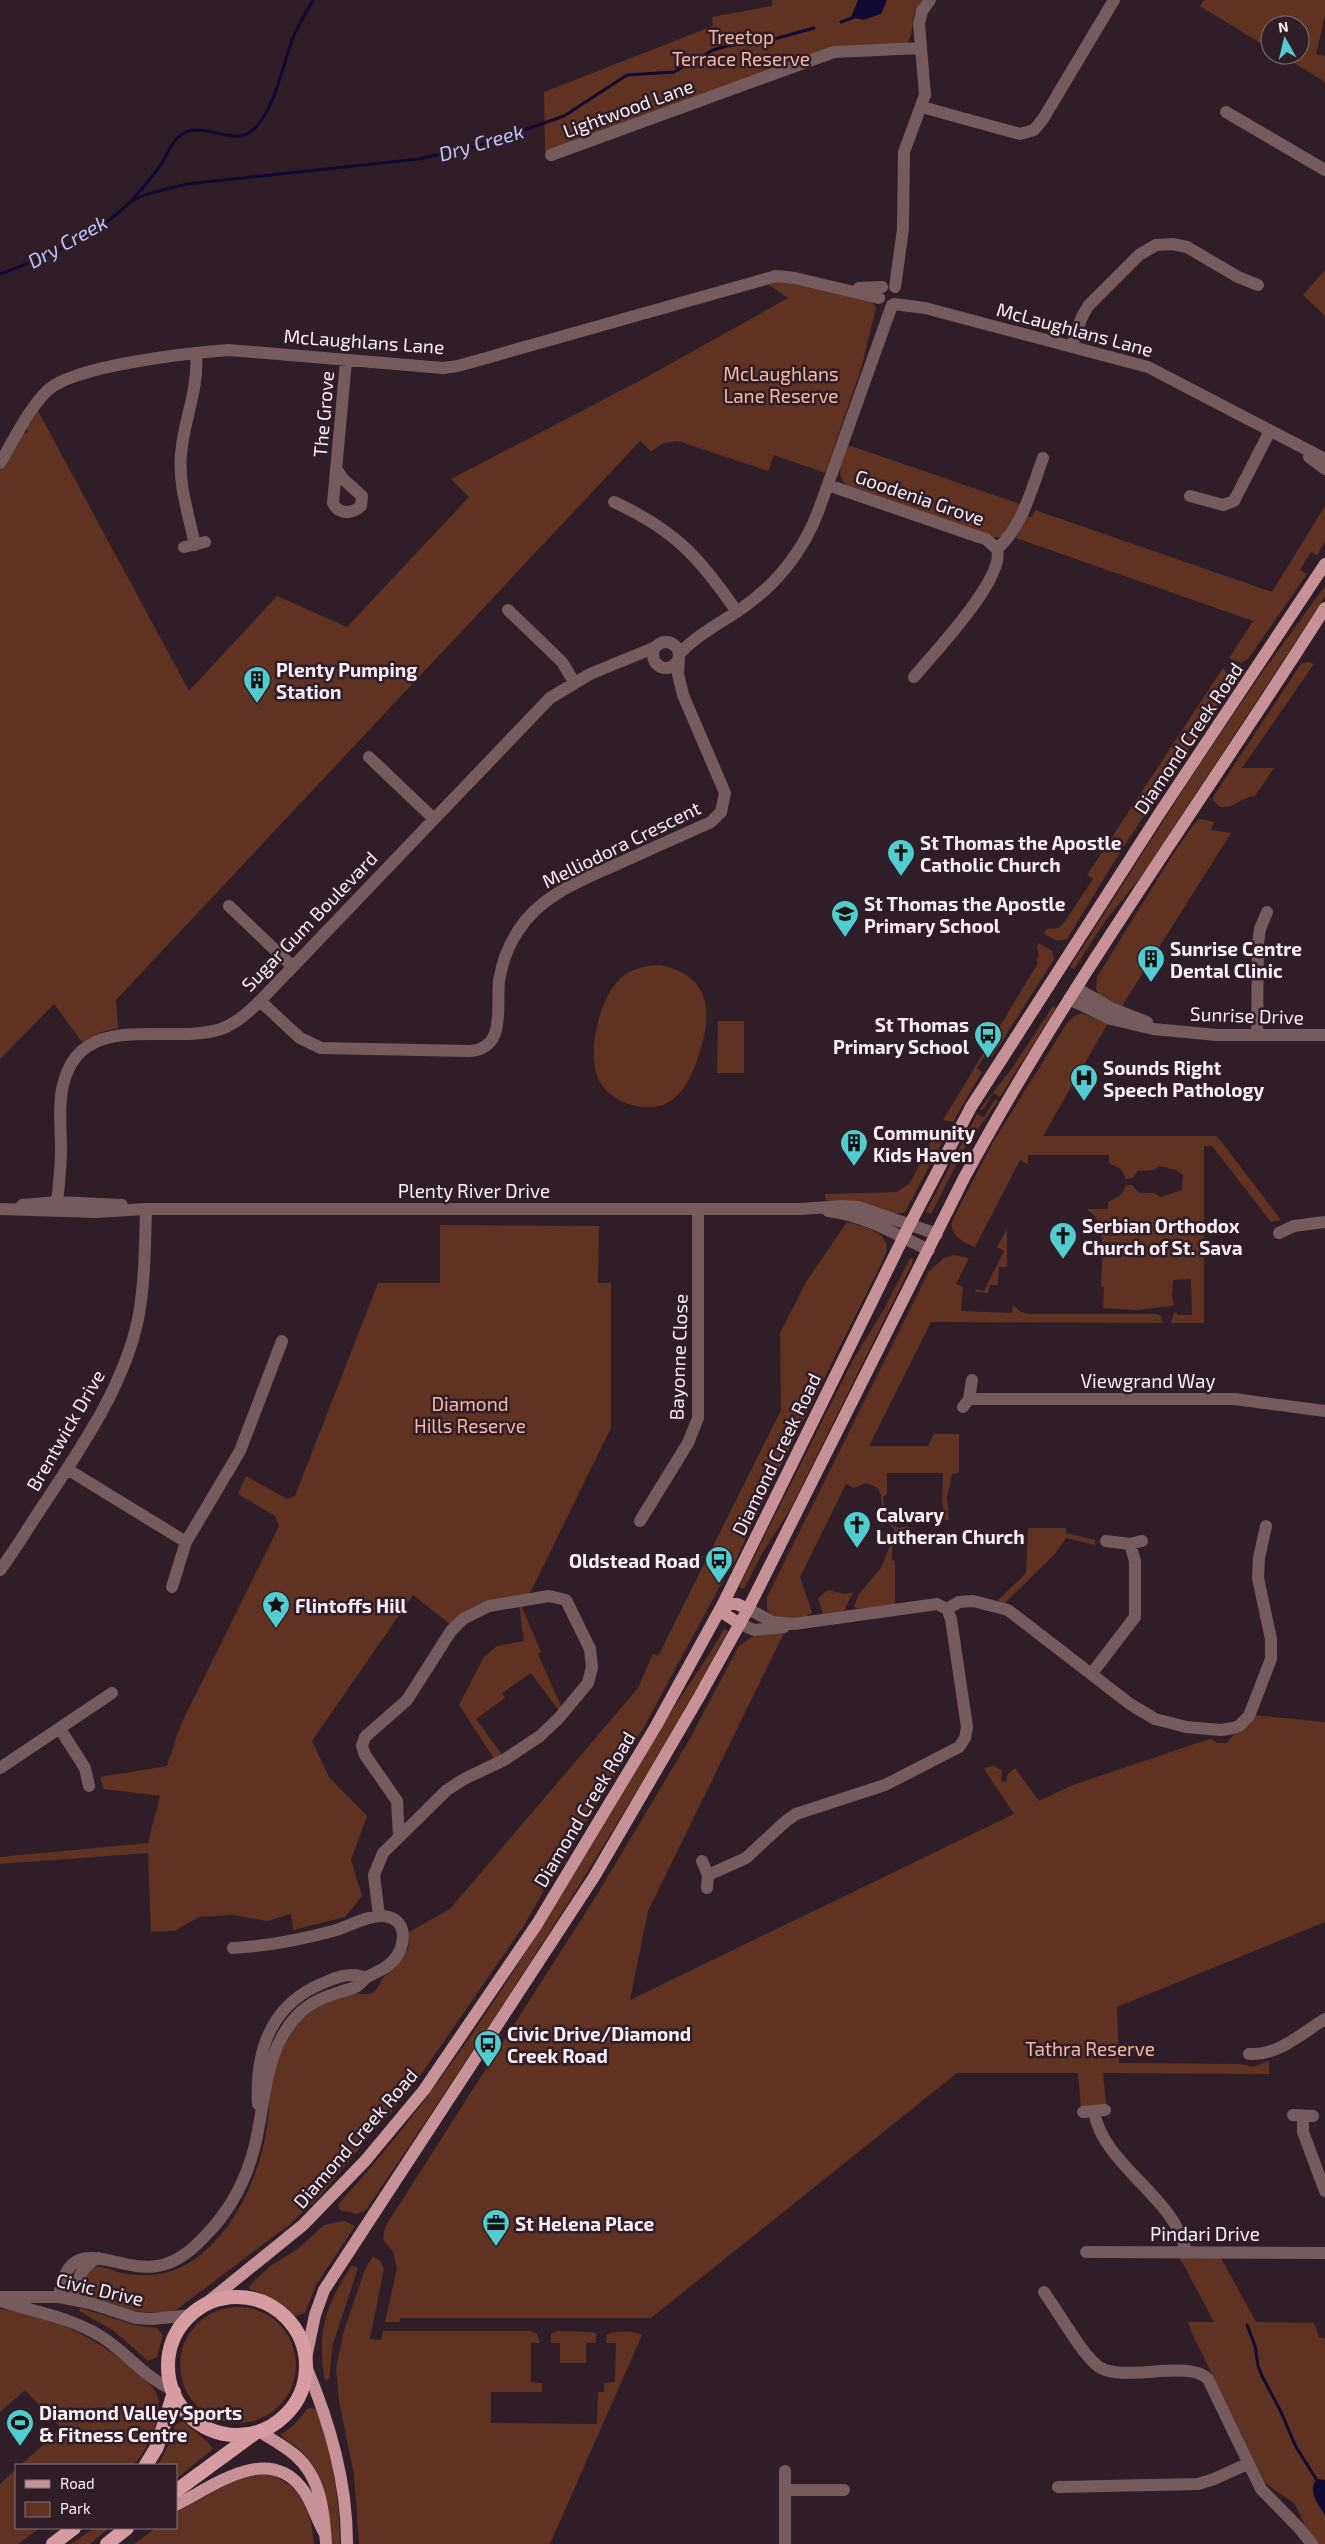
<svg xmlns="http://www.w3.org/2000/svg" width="1325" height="2544" viewBox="0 0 1325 2544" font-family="'Exo 2',sans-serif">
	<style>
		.green { fill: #603221 }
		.water { fill: #110a33 }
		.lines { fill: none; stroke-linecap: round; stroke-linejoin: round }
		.stream { stroke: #110a33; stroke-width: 3 }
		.minor { stroke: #755b5e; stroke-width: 12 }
		.tertiary { stroke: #755b5e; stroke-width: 12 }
		.primary { stroke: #c69297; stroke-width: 12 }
		.trunk { stroke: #d69ca2; stroke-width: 14 }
		.labels { text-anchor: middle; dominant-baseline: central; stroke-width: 5; stroke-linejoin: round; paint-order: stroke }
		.park-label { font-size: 19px; fill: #f9b79f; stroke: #2f1e28 }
		.street-label { font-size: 19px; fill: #fbeef5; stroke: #2f1e28 }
		.poi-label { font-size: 19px; font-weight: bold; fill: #fbeef5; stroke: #2f1e28; text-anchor: start }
		.water-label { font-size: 20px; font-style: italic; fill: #c1c2fe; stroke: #2f1e28 }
	</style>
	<rect width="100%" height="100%" fill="#2f1e28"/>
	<path class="green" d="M772 0H922L914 14 911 36 907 43 843 48 545 152 544 92 713 26 712 17 772 6Z
		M1204 0H1325V15L1316 54 1325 56V82L1281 55H1300V25H1270V49L1200 6Z
		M1325 270V316L1303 295Z
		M779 280 872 301 876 308 861 369 825 473 774 455 768 471 678 441 664 443 651 451 640 441 116 1000 118 1028 102 1032 82 1042 54 1004 0 1059V471L24 433H28L26 429 38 411 189 691 277 596 347 627 469 497 451 479 645 378 788 298 766 283Z
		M848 445 1020 504 1012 527 1001 537H993L847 485C833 475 844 458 848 445Z
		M1325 506V542L1317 555 1311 552 1300 570 1307 574 1248 659 1241 663 1229 658 1253 621 1016 538 1027 516 1032 517 1035 510 1272 592Z
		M1325 586V596L1321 603 1140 878 1106 920 1074 969 1070 967 1192 776 1261 674Z
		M1308 662 1314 664 1242 768H1274L1255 796C1241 797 1234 809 1220 807L1213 800V797L1301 664Z
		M1223 668 1230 679 1228 690 1124 846 1067 939 1058 941 1044 934 1047 929 1058 928 1064 923 1093 879 1087 875Z
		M1201 819 1214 822 1211 830 1231 833 1122 1006 1100 996 1096 989 1097 977 1173 854 1197 820Z
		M1039 943 1052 951 1054 959 992 1057 986 1054 977 1068 982 1072 953 1122 943 1120 1038 963 1036 960 1039 956 1037 946Z
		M659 965C708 974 713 1008 701 1048 691 1082 675 1117 632 1105 620 1102 609 1095 601 1084 584 1058 599 995 623 976 634 968 646 966 659 965Z
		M1053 1006 1056 1008 1000 1097 993 1093 983 1110 980 1109 1010 1071Z
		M1081 1013 1108 1023 1043 1136H1217L1281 1220 1271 1222 1212 1146H1204V1323H1171L1174 1313 1176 1312 1177 1315H1192L1191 1279 1173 1280 1172 1298 1174 1305 1170 1306 1136 1310 1103 1308 1104 1287 1101 1286C1101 1266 1109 1220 1088 1211V1209H1108V1202L1121 1195 1126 1185H1132L1139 1193H1154L1160 1197 1182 1190 1183 1175 1176 1170 1160 1166 1153 1170 1138 1171 1132 1178 1126 1179 1121 1169 1109 1163V1155H1028V1164L1020 1160 975 1247C963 1242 950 1236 952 1221L993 1142 1067 1023 1074 1016Z
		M718 1021H744V1073H717Z
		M995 1100 998 1101 967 1144 931 1214 926 1212 977 1114 984 1117Z
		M936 1131 943 1140 905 1212C893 1218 844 1201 825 1200V1194L897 1192 910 1183Z
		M847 1222C864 1227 894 1232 885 1256L753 1522 736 1560 727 1573 645 1725 608 1788 553 1874 525 1924 420 2076 388 2116 362 2142 363 2144 320 2196 289 2225 176 2310 161 2313 134 2311 90 2297C81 2288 81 2270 96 2267 103 2266 111 2270 118 2272 142 2278 166 2276 187 2264 232 2238 260 2176 267 2127 270 2108 268 2088 273 2070 276 2059 283 2046 289 2036 298 2018 333 1993 353 1993 360 1993 365 1996 372 1993 378 1990 379 1983 383 1978 397 1963 412 1956 409 1932L450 1909 638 1688 653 1654 658 1656 781 1410 780 1333 806 1282Z
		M440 1225 599 1226 598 1283H611V1428L529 1595 451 1625 413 1595 312 1741 329 1777 367 1816 351 1860 362 1896 345 1917 293 1930 291 1914 267 1921 232 1915 199 1917 174 1931 151 1932 148 1853 0 1864V1857L148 1843 160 1796 104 1789 100 1777 167 1766 181 1724 279 1526 275 1516 238 1494 246 1476 287 1499 295 1496 378 1283H440Z
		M1007 1229V1267H999L998 1285H990L988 1293 976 1292 975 1289 984 1291 1004 1251 997 1247Z
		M953 1255 969 1258 956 1284 963 1287 961 1311 1012 1313 1013 1305 1021 1312 1029 1314H1157L1161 1316 1162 1323 931 1322 869 1446H928L934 1434H959V1473L952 1474 947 1497 949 1520H945C941 1504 943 1489 943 1473H887V1494L883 1497 885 1517 883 1519 881 1495 878 1488 866 1483 854 1488 846 1484 800 1577 812 1612C802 1622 776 1622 767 1610V1597L929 1271 944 1258Z
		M910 1258 913 1259 912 1264 791 1508 763 1552 744 1589 739 1587 853 1360 884 1309Z
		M887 1522 898 1528 908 1526 912 1529 905 1533H897L892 1548V1560L895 1561V1605L857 1609 854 1606 859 1594 881 1568 894 1536V1529Z
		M1028 1528H1066V1533L1095 1540V1545L1066 1538 1055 1554 1004 1604 997 1601 1026 1573Z
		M828 1590 845 1594 853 1592 844 1611 823 1614 818 1598Z
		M519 1605H521L541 1652 538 1654 562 1708 559 1711 531 1673 502 1693 505 1698 476 1719 503 1756 495 1760 459 1705 484 1657 497 1646 524 1641Z
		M724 1629 728 1631C619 1832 494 2021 366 2210L357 2214 340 2210 338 2205 341 2201C473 2057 566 1884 667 1719 686 1688 706 1661 724 1629Z
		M785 1631 648 1911 630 2000 1014 1814 984 1769C992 1765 995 1765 1002 1771L1001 1781 1006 1782 1008 1774 1015 1768 1039 1801 1073 1785 1194 1744 1211 1739 1218 1743H1226L1253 1715 1325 1722V1922L1117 2007 1119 2063 1241 2064 1253 2067 1269 2061V2074L1103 2073 1106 2105 1081 2108 1078 2073H957L651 2318H400L399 2322H385L397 2269 393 2252 383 2239 385 2227 598 1893 688 1742 739 1646 755 1635Z
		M344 2221 355 2226 316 2285 305 2313 295 2316 272 2298 249 2289 250 2285 269 2267 299 2248 324 2225Z
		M373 2256 380 2261 384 2269 370 2339 381 2340 383 2331H531L537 2334 540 2343H531V2382L542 2383V2392H491V2423L597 2424 598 2392H604V2383L615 2382 616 2343H606L607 2335C615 2330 634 2331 642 2335L550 2544H359L354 2475 339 2401 336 2369 343 2334 365 2269Z
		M1180 2258H1221L1256 2322 1314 2323 1319 2337 1325 2339V2544H1314L1295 2504 1265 2483 1192 2333 1188 2322H1214Z
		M352 2265 358 2268 333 2344 329 2379 325 2380C316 2332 326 2304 352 2265Z
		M180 2365a58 58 0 1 1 116 0a58 58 0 1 1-116 0Z
		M81 2308 134 2325 157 2328 163 2335 157 2357 148 2361 114 2331 79 2311Z
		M0 2309C51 2314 102 2340 139 2375 146 2381 156 2388 158 2398 162 2420 147 2449 134 2465H21L61 2428 25 2390 0 2412Z
		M557 2331 592 2332 596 2334V2343H586V2363H560V2343H551V2334Z
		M308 2408 316 2409C333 2451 339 2499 340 2544H332C329 2509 327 2474 299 2449 293 2444 285 2440 280 2435L294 2425Z
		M183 2421C192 2431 207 2438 213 2449L176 2479V2465H158L169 2444 176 2424Z
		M16 2469V2528H40L18 2544H0V2484Z
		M268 2474C303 2485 311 2510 314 2544H134L156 2528H176V2513C205 2495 234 2475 268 2474Z
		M94 2528H109L90 2544H71Z"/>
	<path class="water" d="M858 0H887L881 14 863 20 851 17Z
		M1317 2479 1325 2480V2515C1318 2504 1307 2491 1317 2479Z"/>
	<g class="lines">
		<path class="stream" d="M841 22 854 17
			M131 201 147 194 187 184 419 159 481 145 564 116 627 75 674 72 713 50 727 46 778 38 814 28
			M0 274C46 257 97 236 131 201 142 190 151 178 160 166 168 155 171 140 184 133 206 121 236 150 256 127 278 102 282 63 295 33 300 22 307 11 313 0
			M1247 2325 1255 2346 1258 2366 1262 2376 1281 2412 1296 2447 1318 2482"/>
		<path class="minor" d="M922 107 1020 134 1034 130 1043 119 1114 0
			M1226 112 1325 170
			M551 155 834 52 921 48
			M895 287 903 229 904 152 925 95 919 24 922 11 930 0
			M859 288 882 287
			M894 304 925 308 1148 367 1325 459
			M1072 345 1081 319 1088 306 1139 255 1156 245 1172 244 1187 247 1238 277 1258 285
			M1309 457 1325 469
			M0 463C14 440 28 409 48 390 76 365 189 353 229 350L443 368 458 366 776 276 795 278 879 298
			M337 470 343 479 362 496 361 506C352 514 339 515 333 503L346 361
			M828 485 979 537 986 539 997 549C1006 578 933 654 914 677
			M1190 496 1223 505 1234 501 1270 431
			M614 502C675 530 700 558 737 612
			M195 545C189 516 178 484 181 454 184 418 199 390 196 353
			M184 547 205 542
			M997 549C1023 526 1031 490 1043 458
			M508 610 562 662 574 682
			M653 655a13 13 0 1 1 26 0a13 13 0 1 1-26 0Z
			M679 654C697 635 717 625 738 611 774 587 802 553 818 512L892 305
			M369 757 433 818
			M229 906 292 966
			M1076 988 1111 1008 1147 1022
			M1069 999 1111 1019 1153 1029 1217 1035H1325
			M260 1001 300 1038 321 1048 469 1051C507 1049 496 1007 499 981 502 963 508 946 518 931 542 893 585 879 624 861 653 848 682 835 711 822L721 812 725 793 683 695 678 674 679 658
			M1257 1035 1258 943 1260 929 1267 912
			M57 1202C59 1184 61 1167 61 1149 61 1128 58 1105 63 1085 81 1008 168 1046 221 1029 236 1024 249 1012 260 1001L550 698 590 674 656 647
			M1279 1233 1294 1226 1325 1222
			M969 1399H1234L1325 1411
			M963 1407 969 1399 972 1380
			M67 1469 186 1542
			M640 1521 688 1443 698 1418V1209
			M1106 1541 1130 1544 1142 1541
			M0 1570C16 1549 29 1526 44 1504 81 1448 124 1386 138 1319 145 1283 145 1246 146 1209
			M172 1587 186 1542 240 1451 282 1341
			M748 1609 773 1622 794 1624 937 1604 947 1609 959 1602 973 1601 1008 1610 1130 1704 1155 1719 1186 1727 1221 1730 1233 1728 1239 1726 1249 1716 1271 1659V1639L1258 1578 1259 1558 1266 1526
			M740 1624 754 1630 784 1627
			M1092 1673 1135 1617V1561L1130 1544
			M60 1729 85 1768 89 1786
			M0 1768 112 1693
			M702 1861 708 1875 707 1888
			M708 1875 746 1858 786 1821 796 1814 885 1785 959 1747 965 1738 967 1727 951 1619 947 1609
			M379 1916 374 1875 383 1853 447 1790 464 1779 504 1760 540 1736 558 1719 588 1683 592 1667 590 1649 566 1600 549 1596 489 1606 463 1619 451 1631 407 1700 365 1737 362 1746 365 1755 397 1801 399 1837
			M1249 2054C1278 2056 1302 2033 1325 2019
			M258 2104C255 2047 272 2002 328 1981 340 1976 354 1972 365 1978
			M1094 2111C1102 2165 1176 2197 1186 2252
			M1083 2112 1105 2110
			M1293 2115 1313 2116
			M1303 2116V2132L1325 2191
			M1086 2252 1325 2253
			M1044 2292C1057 2310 1083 2356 1099 2367 1126 2383 1188 2359 1208 2379L1261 2489 1299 2528 1312 2544
			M59 2297C69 2228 115 2273 157 2266 178 2263 194 2248 207 2234 231 2209 247 2178 255 2145 266 2100 264 2046 301 2012 317 1997 336 1994 355 1987 361 1985 362 1980 367 1977 376 1972 384 1970 392 1962 406 1949 410 1918 383 1916 367 1915 348 1927 333 1931 300 1940 267 1946 233 1948
			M73 2299C77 2280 80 2267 98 2258
			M785 2471V2544
			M1058 2487 1198 2484 1214 2479 1247 2464
			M785 2490H844"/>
		<path class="tertiary" d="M22 1205 57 1202 122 1205
			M0 1209 95 1212 146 1209H801L842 1206 858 1207 937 1234
			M828 1211C864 1215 897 1235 929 1250
			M0 2297H59L90 2303 136 2318 152 2319 192 2315
			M0 2301C35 2312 70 2317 102 2337 127 2353 145 2378 173 2390"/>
		<path class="primary" d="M740 1624 726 1615 723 1604H737L748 1609
			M198 2310 303 2225 365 2161 424 2090 537 1924 656 1726 723 1604 910 1224 971 1107 1161 811 1325 564
			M306 2358 315 2315 324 2290 594 1877 699 1697 748 1609 964 1178C1071 980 1205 798 1325 608
			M306 2366C330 2424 347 2481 347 2544
			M259 2431C271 2439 284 2446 295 2455 321 2477 324 2512 326 2544
			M176 2505C212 2487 266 2444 301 2487 312 2500 316 2519 325 2534"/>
		<path class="trunk" d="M168 2366a69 69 0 1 1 138 0a69 69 0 1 1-138 0Z
			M146 2465 157 2447 174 2392
			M176 2491 255 2433
			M53 2544 74 2528
			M107 2544 127 2528"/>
	</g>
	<defs>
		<symbol id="building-pin" viewBox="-11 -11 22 30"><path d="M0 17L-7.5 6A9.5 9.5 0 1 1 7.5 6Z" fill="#52cdcf" stroke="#2f1e28"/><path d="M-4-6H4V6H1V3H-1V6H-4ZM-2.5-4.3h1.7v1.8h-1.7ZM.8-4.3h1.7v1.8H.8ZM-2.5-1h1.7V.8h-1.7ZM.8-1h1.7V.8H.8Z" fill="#111"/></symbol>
		<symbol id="church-pin" viewBox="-11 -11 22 30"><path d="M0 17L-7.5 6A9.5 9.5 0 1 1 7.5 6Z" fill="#52cdcf" stroke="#2f1e28"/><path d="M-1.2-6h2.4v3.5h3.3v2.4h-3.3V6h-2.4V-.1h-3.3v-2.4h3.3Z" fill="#111"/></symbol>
		<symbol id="school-pin" viewBox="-11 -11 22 30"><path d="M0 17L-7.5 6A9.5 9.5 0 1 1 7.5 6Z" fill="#52cdcf" stroke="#2f1e28"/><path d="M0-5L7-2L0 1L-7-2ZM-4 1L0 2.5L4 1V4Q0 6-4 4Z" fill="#111"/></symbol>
		<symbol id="bus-pin" viewBox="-11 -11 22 30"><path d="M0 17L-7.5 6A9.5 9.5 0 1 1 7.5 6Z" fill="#52cdcf" stroke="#2f1e28"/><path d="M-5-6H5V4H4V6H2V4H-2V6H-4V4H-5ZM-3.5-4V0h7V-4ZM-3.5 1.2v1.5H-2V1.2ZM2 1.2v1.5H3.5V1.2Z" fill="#111"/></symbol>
		<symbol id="hospital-pin" viewBox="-11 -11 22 30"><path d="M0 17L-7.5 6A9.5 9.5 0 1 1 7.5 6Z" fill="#52cdcf" stroke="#2f1e28"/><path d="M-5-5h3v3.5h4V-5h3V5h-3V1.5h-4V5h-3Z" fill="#111"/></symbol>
		<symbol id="sight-pin" viewBox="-11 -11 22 30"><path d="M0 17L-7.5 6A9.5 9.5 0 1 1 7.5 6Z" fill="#52cdcf" stroke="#2f1e28"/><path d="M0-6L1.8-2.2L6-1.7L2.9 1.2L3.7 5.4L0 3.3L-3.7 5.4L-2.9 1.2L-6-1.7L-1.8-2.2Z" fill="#111"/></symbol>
		<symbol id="office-pin" viewBox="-11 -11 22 30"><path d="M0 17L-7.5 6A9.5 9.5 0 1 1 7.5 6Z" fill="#52cdcf" stroke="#2f1e28"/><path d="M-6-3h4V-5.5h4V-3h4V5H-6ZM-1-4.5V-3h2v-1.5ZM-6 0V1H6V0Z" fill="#111"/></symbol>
		<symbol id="stadium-pin" viewBox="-11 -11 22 30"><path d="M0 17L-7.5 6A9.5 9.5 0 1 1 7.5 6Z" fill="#52cdcf" stroke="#2f1e28"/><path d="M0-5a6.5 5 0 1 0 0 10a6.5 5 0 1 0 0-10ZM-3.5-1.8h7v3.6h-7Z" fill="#111"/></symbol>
	</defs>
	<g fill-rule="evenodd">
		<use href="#building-pin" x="241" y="664" width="32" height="43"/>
		<use href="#church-pin" x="885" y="837" width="32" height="43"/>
		<use href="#school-pin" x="829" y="898" width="32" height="43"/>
		<use href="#building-pin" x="1135" y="943" width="32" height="43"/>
		<use href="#bus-pin" x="972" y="1019" width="32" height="43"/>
		<use href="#hospital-pin" x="1068" y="1062" width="32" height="43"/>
		<use href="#building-pin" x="838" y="1127" width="32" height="43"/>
		<use href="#church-pin" x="1047" y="1220" width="32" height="43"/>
		<use href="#church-pin" x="841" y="1509" width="32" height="43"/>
		<use href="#bus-pin" x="703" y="1544" width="32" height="43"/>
		<use href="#sight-pin" x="260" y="1589" width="32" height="43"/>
		<use href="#bus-pin" x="472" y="2028" width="32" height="43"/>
		<use href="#office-pin" x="480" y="2207" width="32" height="43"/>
		<use href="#stadium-pin" x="4" y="2407" width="32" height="43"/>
	</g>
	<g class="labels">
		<g class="park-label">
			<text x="741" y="36">Treetop<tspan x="741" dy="22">Terrace Reserve</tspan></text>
			<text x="781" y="373">McLaughlans<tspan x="781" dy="22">Lane Reserve</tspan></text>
			<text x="470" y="1403">Diamond<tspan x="470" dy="22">Hills Reserve</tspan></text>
			<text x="1090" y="2048">Tathra Reserve</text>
		</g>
		<g class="street-label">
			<text transform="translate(628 108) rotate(-20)">Lightwood Lane</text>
			<text transform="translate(1075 329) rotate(15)">McLaughlans Lane</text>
			<text transform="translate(364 341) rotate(4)">McLaughlans Lane</text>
			<text transform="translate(323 414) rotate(-85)">The Grove</text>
			<text transform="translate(920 497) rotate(19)">Goodenia Grove</text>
			<text transform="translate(1188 738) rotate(-56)">Diamond Creek Road</text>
			<text transform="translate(621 844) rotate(-26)">Melliodora Crescent</text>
			<text transform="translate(309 921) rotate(-46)">Sugar Gum Boulevard</text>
			<text transform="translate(1247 1015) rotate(2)">Sunrise Drive</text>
			<text x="474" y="1190">Plenty River Drive</text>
			<text transform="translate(678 1357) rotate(-88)">Bayonne Close</text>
			<text x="1148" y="1380">Viewgrand Way</text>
			<text transform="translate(65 1430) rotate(-60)">Brentwick Drive</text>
			<text transform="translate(776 1454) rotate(-64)">Diamond Creek Road</text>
			<text transform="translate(584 1809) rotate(-59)">Diamond Creek Road</text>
			<text transform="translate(355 2138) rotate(-49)">Diamond Creek Road</text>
			<text x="1205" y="2233">Pindari Drive</text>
			<text transform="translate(100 2289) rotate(13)">Civic Drive</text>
		</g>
		<g class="poi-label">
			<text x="276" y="669">Plenty Pumping<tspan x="276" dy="22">Station</tspan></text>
			<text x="920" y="842">St Thomas the Apostle<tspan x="920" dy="22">Catholic Church</tspan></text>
			<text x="864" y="903">St Thomas the Apostle<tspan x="864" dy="22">Primary School</tspan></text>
			<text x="1170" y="948">Sunrise Centre<tspan x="1170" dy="22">Dental Clinic</tspan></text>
			<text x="969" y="1024" text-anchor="end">St Thomas<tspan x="969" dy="22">Primary School</tspan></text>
			<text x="1103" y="1067">Sounds Right<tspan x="1103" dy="22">Speech Pathology</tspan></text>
			<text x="873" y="1132">Community<tspan x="873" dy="22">Kids Haven</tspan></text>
			<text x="1082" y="1225">Serbian Orthodox<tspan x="1082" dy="22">Church of St. Sava</tspan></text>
			<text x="876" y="1514">Calvary<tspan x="876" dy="22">Lutheran Church</tspan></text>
			<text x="700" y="1560" text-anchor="end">Oldstead Road</text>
			<text x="295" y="1605">Flintoffs Hill</text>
			<text x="507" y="2033">Civic Drive/Diamond<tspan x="507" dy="22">Creek Road</tspan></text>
			<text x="515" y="2223">St Helena Place</text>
			<text x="39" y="2412">Diamond Valley Sports<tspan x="39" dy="22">&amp; Fitness Centre</tspan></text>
		</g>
		<g class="water-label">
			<text transform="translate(481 142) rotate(-16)">Dry Creek</text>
			<text transform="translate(67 241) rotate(-29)">Dry Creek</text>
		</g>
	</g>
	<rect x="15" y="2464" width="162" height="65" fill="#2f1e28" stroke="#81717a"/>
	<rect x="25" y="2480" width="25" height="8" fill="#c69297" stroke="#81717a"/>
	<text x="60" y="2489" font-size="15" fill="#fbeef5">Road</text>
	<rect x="25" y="2502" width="25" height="15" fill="#603221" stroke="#81717a"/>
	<text x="60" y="2514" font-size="15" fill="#fbeef5">Park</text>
	<g transform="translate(1285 40) rotate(352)"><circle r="24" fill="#2f1e28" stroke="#81717a"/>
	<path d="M0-4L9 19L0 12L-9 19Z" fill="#52cdcf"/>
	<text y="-8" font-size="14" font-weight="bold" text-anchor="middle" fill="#fbeef5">N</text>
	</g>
</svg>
